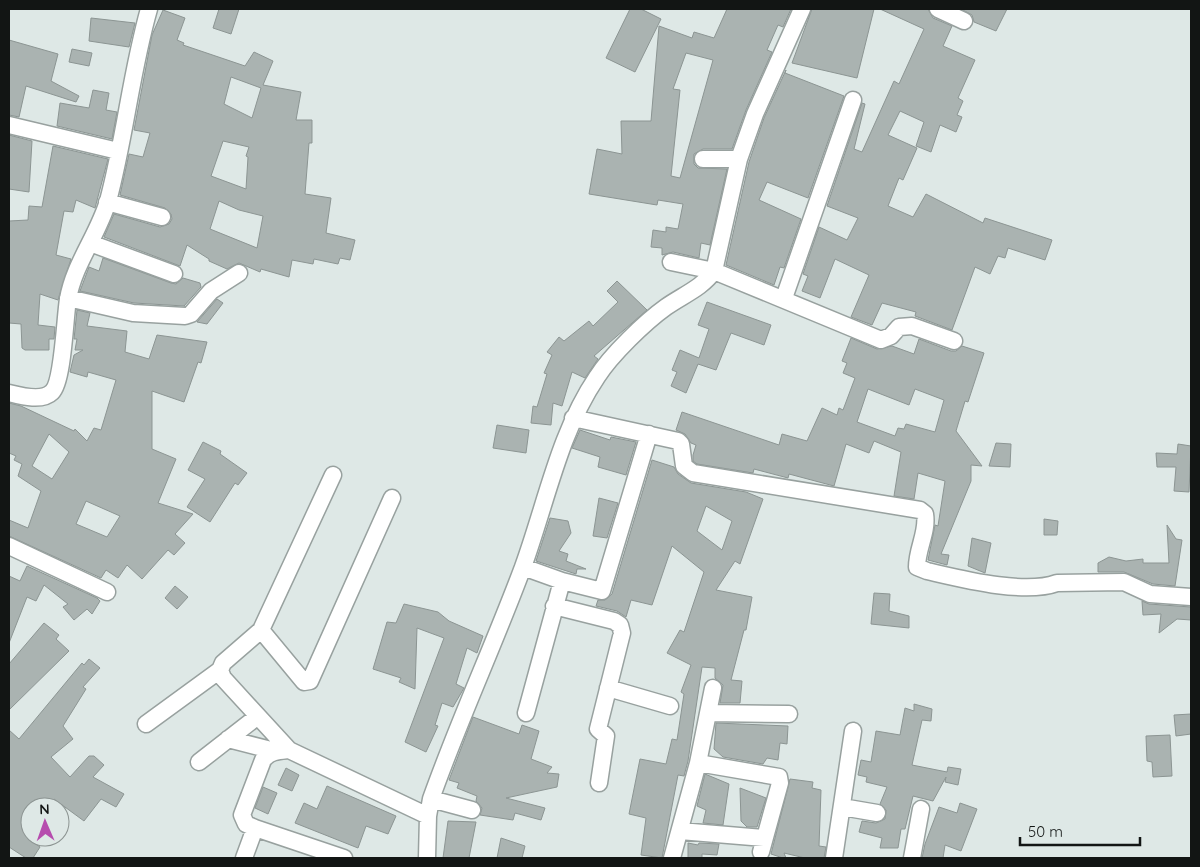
<svg xmlns="http://www.w3.org/2000/svg" width="1200" height="867" viewBox="0 0 1200 867" font-family="Quicksand,sans-serif">
	<style>
		.building { fill: #aab3b1; stroke: #8c9593; fill-rule: evenodd }
		.lines { fill: none; stroke-linecap: round; stroke-linejoin: round }
		.minor-casing { stroke: #98a19f; stroke-width: 19 }
		.minor { stroke: #fff; stroke-width: 16 }
	</style>
	<rect width="100%" height="100%" fill="#dee8e6"/>
	<path class="building" d="M219 9H239L231 34 213 28Z
		M630 9H641L661 19 635 72 606 58Z
		M727 9H791L783 27 778 25 767 50 772 52 746 110 732 149H703L694 154V164L698 168 727 169 710 245 701 243 699 258 673 252 662 255V248L651 247 653 230 666 232V227L678 229 683 204 658 200 657 205 589 194 597 149 622 154 621 121H651L659 26 692 38 694 32 714 38ZM686 53 713 60 680 178 671 176 680 90 673 89Z
		M812 9H874L857 78 792 63Z
		M880 9H928L933 18 952 26 943 46 975 60 958 98 963 101 957 115 962 117 956 132 940 125 931 152 916 146 924 122 900 111 888 135 917 148 903 180 899 178 888 206 913 217 926 194 983 223 985 218 1052 240 1045 260 1008 248 1005 258 998 256 990 274 975 267 952 330 915 316 916 312 882 303 872 325 851 317 869 275 835 259 820 298 802 291 808 276 803 274 819 227 847 240 858 218 827 206 862 103 865 104 854 149 862 152 894 81 899 84 924 29Z
		M961 9H1007L996 31 974 22 972 15Z
		M163 10 185 18 177 40 184 43 183 45 245 66 254 52 273 61 263 85 301 92 296 120H312V143H309L305 194 331 198 326 233 355 240 350 260 340 258 338 264 314 259 313 264 292 260 289 277 261 269 260 272 239 263 227 269 209 261V259L187 245 180 266 104 237 114 214 160 227 169 224 172 219 171 214 165 208 120 195 129 154 143 157 150 133 134 130 152 35ZM231 77 261 88 252 118 224 104ZM223 141 249 147 246 156 248 157 246 189 211 176ZM219 201 239 210 263 216 257 248 210 229Z
		M91 18 135 23 129 47 89 41Z
		M9 40 58 54 51 81 79 96 76 102 26 86 19 117 9 115Z
		M72 49 92 53 89 66 69 62Z
		M786 70 785 73 844 96 808 198 767 182 759 200 801 219 784 268 780 267 774 285 726 265 749 162 764 118Z
		M93 90 109 93 106 110 117 112 112 139 57 126 60 103 89 108Z
		M9 135 32 141 29 192 9 189Z
		M53 146 108 159 95 208 76 200 73 212 64 211 56 255 71 259 58 300 40 294 38 325 55 327 54 339H49V350H25L22 348 21 324 9 323V221L28 220 29 206 42 207Z
		M103 258 171 283 176 284 183 278 200 283 201 287 184 306 134 303 80 291 89 267 99 271Z
		M617 281 647 310 594 356 598 359 585 378 572 372 562 406 553 403 551 425 531 423 533 406 537 407 547 374 544 373 552 355 547 352 559 337 564 341 589 321 593 326 618 302 607 291Z
		M217 299 223 303 207 324 197 322Z
		M707 302 771 325 764 345 731 333 716 370 698 364 686 393 671 386 677 372 672 370 680 350 699 358 709 329 698 325Z
		M77 310 90 313 87 326 127 331 125 352 149 359 157 335 207 342 201 363 198 362 184 402 152 391V449L176 459 158 503 193 514 175 534 185 543 174 555 168 550 142 579 127 565 118 578 106 570 101 578 9 536V520L28 528 41 491 18 476 22 464 14 460 16 456 9 453V403L21 406 74 431 75 429 87 441 94 428 101 430 116 380 88 372 87 377 70 372 74 355 83 350H75L77 339H74ZM49 434 69 452 52 479 32 466ZM86 501 120 516 107 537 76 524Z
		M851 338 877 349 892 346 914 354 919 339 951 351H956L962 346 984 353 968 402 965 401 956 431 982 466 971 465V481L941 554 949 555 947 565 928 560 935 525 938 526 945 481 918 473 914 499 894 496 901 452 874 441 869 453 846 444 834 486 789 474 788 478 754 469 753 473 697 464 693 461V455L696 445 691 443 685 434 676 430 682 412 779 445 782 434 807 441 822 408 837 415 839 408 843 410 855 378 843 373 847 363 842 361ZM868 389 909 405 915 389 944 400 935 432 906 424 904 429 898 428 895 436 857 422Z
		M497 425 529 430 526 453 493 448Z
		M580 430 610 440 611 437 636 442 626 475 598 467 600 457 572 448Z
		M203 442 221 451 220 454 247 473 238 485 235 483 210 522 187 507 205 479 188 470Z
		M996 443 1011 444 1010 467 989 466Z
		M1178 444 1191 446 1189 492 1174 491 1176 467H1157L1156 453 1177 454Z
		M652 460 674 467 678 474 691 483 746 492 763 499 740 564 735 561 716 590 752 597 746 630H744L731 680 742 681 740 703H720L723 685 715 678V668L702 667 688 761 684 776 678 775 662 858 641 855 646 818 629 814 640 759 666 764 672 739 677 740 684 694 681 692 691 665 667 653 680 630 684 632 704 572 672 546 652 605 631 600 626 617 617 611 596 606 598 600H605L612 594ZM706 506 732 521 722 550 697 531Z
		M599 498 618 503 607 538 593 536Z
		M550 518 568 521 571 533 559 551 568 554 566 561 586 569H577L576 574 536 561Z
		M1044 519 1058 521 1057 535H1044Z
		M1167 525 1176 539 1182 540 1175 586 1153 584 1124 572H1098V563L1109 557 1126 561 1143 559V563H1169Z
		M972 538 991 543 985 573 968 566Z
		M27 566 97 598 100 601 92 614 87 609 74 620 63 607 68 604 44 585 36 601 27 597 9 643V576L20 581Z
		M175 586 188 597 177 609 165 598Z
		M874 593 890 594 889 611 909 616V628L871 624Z
		M1142 601 1149 604 1191 607V620L1177 619 1159 633 1161 614 1143 615Z
		M404 604 438 612 449 621 483 636 477 653 467 648 456 684 464 688 453 707 442 703 435 725 438 726 426 752 405 742 444 638 417 628 415 689 399 682 401 678 373 669 387 622 396 623Z
		M44 623 59 635 56 639 69 651 9 710V664Z
		M89 659 100 668 83 687 86 689 63 726 73 739 51 757 70 777 89 756H94L104 765 93 777 124 794 116 807 101 799 84 821 54 799 49 807H30V840L40 847 33 858H26L9 847V730L19 739 82 663 84 665Z
		M914 704 932 709 931 721 922 720 912 765 947 772 948 767 961 769 958 785 945 782 946 777 933 801 913 796 905 829H901L898 848H880L882 838 859 832 862 821 876 823 885 819 886 810 880 804 887 787 866 782 867 777 858 775 861 760 871 762 876 731 900 735 905 708 914 711Z
		M1191 714V734L1176 736 1174 715Z
		M473 717 519 734 522 725 539 731 531 759 552 767 547 773 559 774 557 787 506 798 545 808 541 820 515 813 513 820 480 815 482 808 476 801 477 796 457 788 459 783 449 780Z
		M716 723 788 726 787 744 780 743 778 760 767 758 763 764 723 757 714 749Z
		M1170 735 1172 776 1153 777 1152 762 1147 761 1146 736Z
		M286 768 299 775 292 791 278 785Z
		M705 774 729 784 723 825 703 823 706 810 697 806Z
		M790 779 813 782 812 788 821 790 819 846 826 847 824 858H805L784 853 786 858H783L771 854Z
		M327 786 396 816 388 834 366 826 358 848 295 823 304 803 317 809Z
		M263 787 277 793 268 814 255 808Z
		M740 788 766 798 757 827H747L741 821Z
		M960 803 977 809 961 851 945 845 943 858H922L925 844 939 807 957 813Z
		M448 821 476 822 469 858H443Z
		M501 838 525 846 522 858H497Z
		M688 843 698 845 699 843 719 844 717 855 702 854V858H688Z"/>
	<g class="lines">
		<defs>
			<path id="minor" d="M938 9 964 21
				M9 125 118 151
				M703 159H739
				M107 202 162 217
				M90 243 174 274
				M671 262 714 271 881 340 891 336 899 327 912 326 954 341
				M68 298 133 313 185 316 191 314 211 291 239 273
				M784 298 853 100
				M9 393C21 396 42 402 52 392 63 382 65 317 68 299 74 264 98 235 108 201 125 138 131 72 149 9
				M573 418 678 441 681 444 684 466 693 473 920 510 925 514C928 532 917 548 917 567L927 571C962 579 1024 595 1057 583L1124 582 1150 594 1191 597
				M9 546 107 592
				M523 567 562 581 602 591 649 434
				M554 606 614 621 620 625 622 633 598 729 606 736 599 783
				M261 630 304 682 310 681 392 498
				M608 688 670 706
				M526 713 562 581
				M708 713 789 714
				M146 724 220 670
				M228 739 275 751
				M289 750 223 678 220 670 223 663 261 630 333 475
				M199 762 258 716
				M698 763 779 777 780 783 761 852
				M431 799 472 810
				M842 807 877 813
				M255 828 344 858
				M680 831 764 838
				M244 858 255 828 246 824 242 815 263 760C270 751 279 751 289 750L428 816
				M427 858 428 816 431 799C459 720 494 645 523 567 546 504 559 433 597 377 611 355 645 322 666 307 683 295 702 288 714 271L739 159 755 114 802 9
				M672 858 698 763 713 688
				M834 858 853 731
				M912 858 921 809"/>
		</defs>
		<use href="#minor" class="minor-casing"/>
		<use href="#minor" class="minor"/>
	</g>
	<rect width="1200" height="867" fill="none" stroke="#121514" stroke-width="20"/>
	<g transform="translate(45 822) rotate(358)"><circle r="24" fill="#dee8e6" stroke="#8c9492"/>
	<path d="M0-4L9 19L0 12L-9 19Z" fill="#b64cae"/>
	<text y="-8" font-size="14" font-weight="bold" text-anchor="middle" fill="#121514">N</text>
	</g>
	<path d="M1020 837v8h120v-8" fill="none" stroke="#121514" stroke-width="2.5"/>
	<text x="1028" y="837" font-size="15" fill="#121514" stroke="#dee8e6" stroke-width="4" paint-order="stroke">50 m</text>
</svg>
